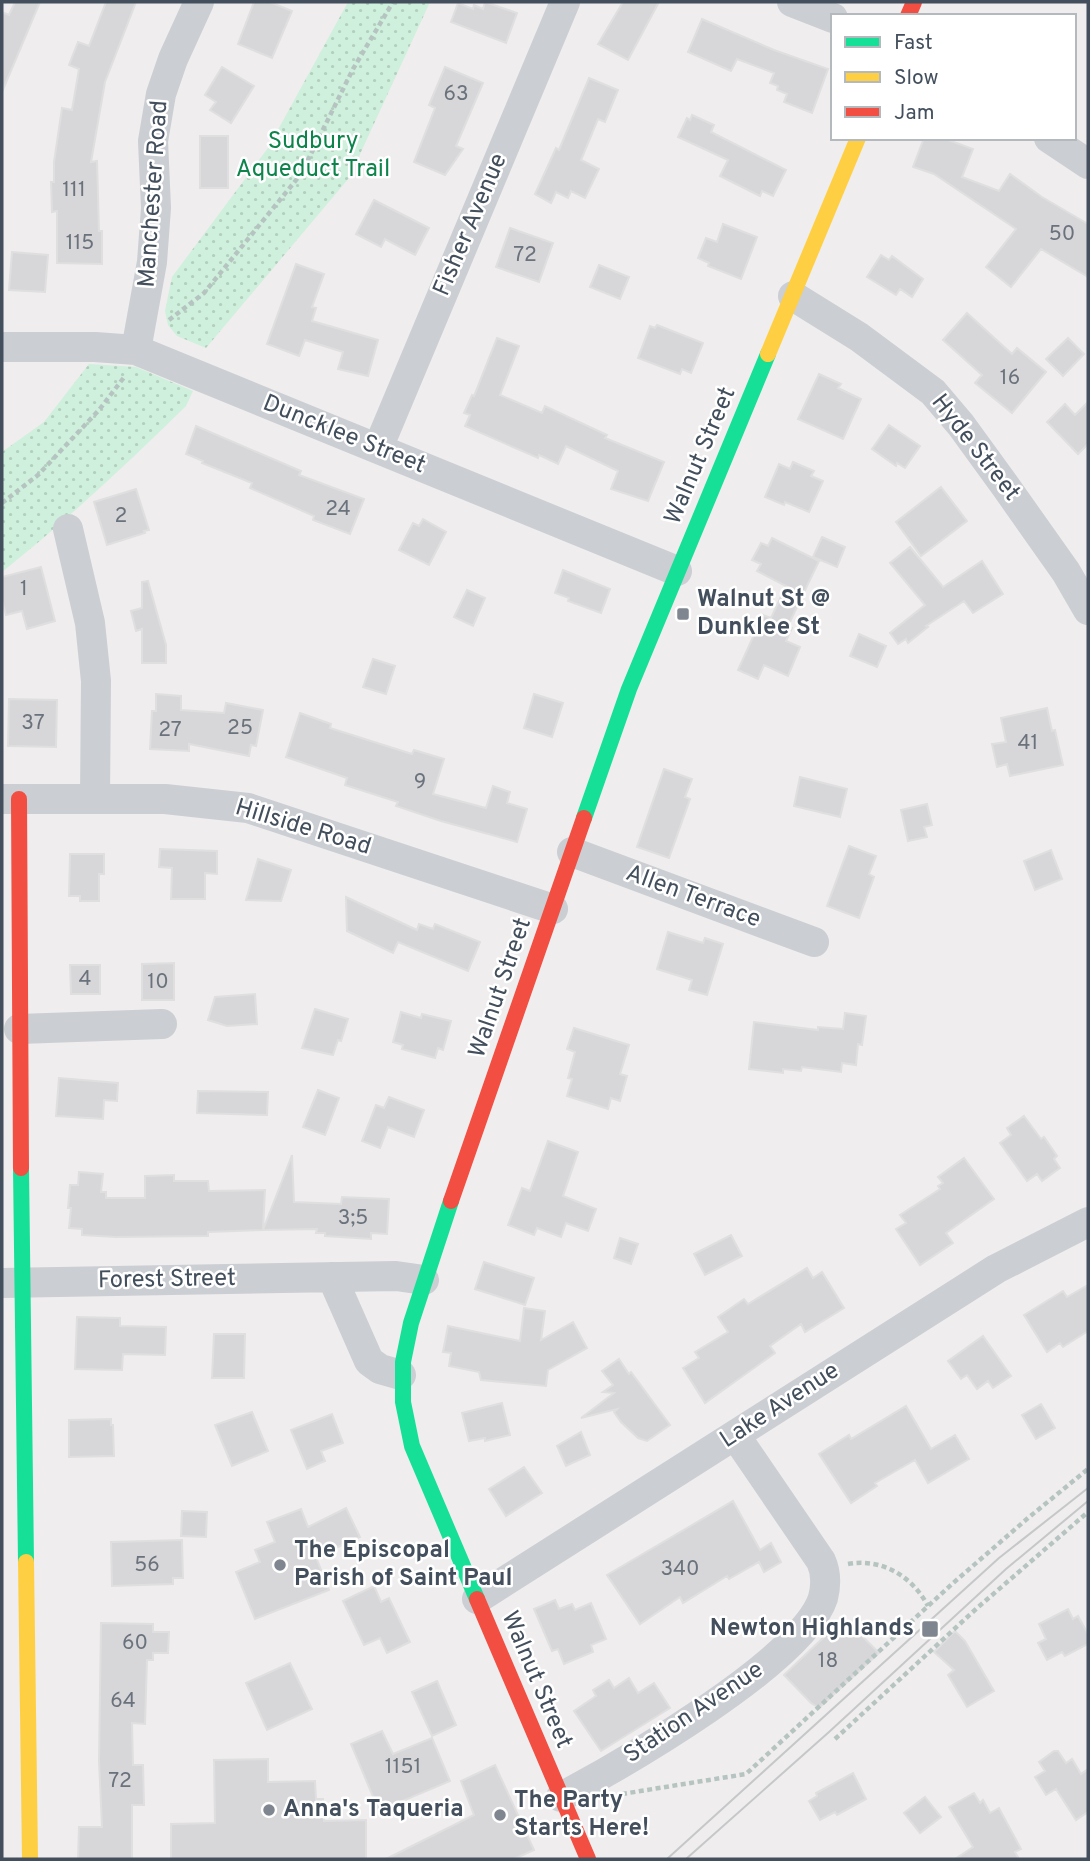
<svg xmlns="http://www.w3.org/2000/svg" width="1090" height="1861" viewBox="0 0 1090 1861" font-family="Overpass,sans-serif">
	<style>
		.grass { fill: url(#grass-dots) }
		.building { fill: #d7d6d9; stroke: #e0dfe0; stroke-width: 2 }
		.lines { fill: none; stroke-linecap: round; stroke-linejoin: round }
		.path { stroke: #b6c4c1; stroke-width: 4.5; stroke-dasharray: 5 3.5; stroke-linecap: butt }
		.street { stroke: #cbced2; stroke-width: 30 }
		.fast { stroke: #16e098; stroke-width: 16 }
		.slow { stroke: #ffcf43; stroke-width: 16 }
		.jam { stroke: #f24e42; stroke-width: 16 }
		.tram { stroke: #c5c7c9; stroke-width: 2 }
		.poi-dot { fill: #7f868f; stroke: #fff; stroke-width: 2.5 }
		.labels { text-anchor: middle; dominant-baseline: central; stroke-width: 5; stroke-linejoin: round; paint-order: stroke }
		.number-label { font-size: 21px; fill: #6a727c }
		.park-label { font-size: 24px; fill: #0d844b; stroke: #fff }
		.street-label { font-size: 24px; fill: #434f5c; stroke: #fff }
		.poi-label { font-size: 24px; font-weight: bold; fill: #434f5c; stroke: #fff; text-anchor: start }
	</style>
	<defs>
		<pattern id="grass-dots" width="8" height="8" patternUnits="userSpaceOnUse" patternTransform="scale(1.75)"><rect width="8" height="8" fill="#cff0dc"/><path d="M2 2h.1M6 6h.1" fill="none" stroke="#b3d0bf" stroke-width="1.8" stroke-linecap="round"/></pattern>
	</defs>
	<rect width="100%" height="100%" fill="#efeded"/>
	<path class="grass" d="M348 2H430L349 178 206 348 177 336 168 325 165 311 172 277 268 148Z
		M89 364 136 367 193 391 186 406C127 464 67 520 2 572V452L44 422Z"/>
	<path class="building" d="M15 2H40L2 92V12L9 15Z
		M106 2H136L105 82 91 162 97 161 99 231H102V264L57 263V211L52 212 51 182H54V162L62 108 72 110 79 69 69 65 78 42 89 46Z
		M254 2H270L292 11 272 58 238 44Z
		M485 2 517 13 506 43 451 22 458 3 473 9 474 5 483 9Z
		M623 2H659L628 60 598 44Z
		M702 19 774 50 828 69 812 113 784 102 787 94 777 90 778 86 770 83 774 73 737 59 731 71 688 52Z
		M222 67 254 86 231 123 210 110 216 102 205 95Z
		M445 67 483 83 456 146 463 149 445 175 414 162 435 108 429 105Z
		M589 78 618 90 605 122 598 119 581 160 599 169 585 198 571 191 568 198 556 192 551 203 535 194 556 148 559 150Z
		M692 115 714 125 711 132 786 170 773 196 762 191 760 196 720 176 728 160 678 137 687 118 690 120Z
		M200 136H228V188H200Z
		M924 138H943L973 149 962 177 999 191 1010 174 1042 197 1088 224V277L1041 249 1011 287 986 267 1016 229 934 174 913 167Z
		M374 200 429 228 415 255 385 239 381 247 356 234Z
		M723 224 757 237 741 279 708 266 709 263 698 258 706 238 717 242Z
		M510 228 553 243 539 282 496 267Z
		M12 252 48 255 45 292 9 290Z
		M881 255 889 260 892 256 923 279 912 297 900 289 896 295 867 277Z
		M296 264 324 274 312 307 316 308 312 321 378 340 368 376 338 369 343 352 305 340 299 356 267 344Z
		M599 265 629 277 620 299 590 287Z
		M967 313 1012 354 1017 348 1046 372 1012 413 975 383 982 375 943 340Z
		M657 325 703 343 691 373 682 369 680 374 638 358 650 326 655 328Z
		M497 338 519 346 500 395 542 413 545 406 607 435 605 438 664 462 648 501 611 489 618 471 566 446 558 464 539 455 538 458 465 426 470 415 464 413 472 395 474 396Z
		M1068 338 1084 354 1063 376 1046 359Z
		M819 374 841 384 838 388 861 399 843 439 798 419Z
		M1088 402V444L1078 454 1047 422 1065 404 1075 415Z
		M889 425 920 446 905 468 897 463 896 466 872 449Z
		M196 426 301 471 299 475 364 499 350 534 313 520 314 516 250 488 252 483 202 463 203 461 186 454Z
		M793 462 814 471 811 476 823 481 809 512 785 502 784 505 765 497 779 464 790 469Z
		M941 487 967 521 921 556 896 522Z
		M136 489 149 530 144 531 145 533 107 545 94 502Z
		M423 519 446 532 429 565 399 550 413 523 419 526Z
		M822 537 845 547 837 567 813 557Z
		M772 538 819 561 788 626 792 628 786 641 800 647 788 676 764 665 758 679 738 670 763 615 771 618 786 586 757 571 761 564 752 560 761 543 768 546Z
		M910 547 943 587 982 561 1003 594 973 613 964 601 926 626 928 627 908 643 906 639 898 644 890 633 925 605 890 563Z
		M41 567 55 621 27 629 22 611 6 615 2 601V577Z
		M563 570 610 589 601 613 568 601 569 598 555 593Z
		M148 581 166 645V663H142V629L136 631 131 611 142 608V582Z
		M467 590 485 598 473 626 454 617Z
		M859 634 886 646 877 667 850 656Z
		M373 659 395 666 386 694 363 687Z
		M156 694 181 696V710L224 713 226 703 263 710 256 746 251 745 249 756 189 744V751L150 749 152 711H156Z
		M534 694 563 703 552 737 524 728Z
		M9 699 57 700 56 747 8 746Z
		M1047 708 1052 731 1055 730 1063 765 1010 776 1007 764 997 767 992 744 1006 742 1001 718Z
		M300 713 331 724 330 728 412 754 414 750 444 759 433 794 486 808 493 786 510 792 507 803 527 809 517 842 441 821 396 806 398 802 345 785 347 778 286 757Z
		M664 769 692 779 685 797 690 799 669 858 637 847Z
		M800 777 847 789 840 817 794 806Z
		M927 804 932 825 924 827 927 837 908 841 901 810Z
		M849 846 876 856 869 874 874 877 859 918 827 906Z
		M160 849 217 851V874L205 873V899H171L172 868 159 867Z
		M1051 850 1062 879 1035 890 1024 861Z
		M70 854H104V874H99V901H80V896H69Z
		M258 859 291 870 281 901 246 900Z
		M346 897 417 930 419 924 433 929 435 924 480 942 468 971 398 942 393 953 347 931Z
		M668 932 703 943 705 938 723 944 707 995 689 990 692 980 657 969Z
		M174 963V1000H142V964Z
		M70 965H100V994H71Z
		M255 994 257 1024 227 1026 208 1020 215 997Z
		M315 1009 348 1019 341 1041 338 1040 333 1055 302 1048Z
		M401 1012 421 1018 422 1014 451 1021 443 1050 438 1048 435 1058 402 1049 403 1045 393 1042Z
		M845 1013 866 1016 862 1045 858 1044 856 1065 842 1063 841 1072 802 1067 801 1071 783 1069V1073L749 1069 754 1022 818 1030V1027L843 1029Z
		M574 1028 629 1045 620 1074 627 1076 620 1101 611 1098 608 1109 567 1096 572 1079 568 1078 575 1052 567 1049Z
		M59 1078 118 1083 117 1101 104 1100 103 1119 56 1116Z
		M318 1090 339 1098 325 1135 303 1127Z
		M198 1091 268 1092 267 1115 197 1113Z
		M389 1097 424 1110 414 1137 388 1127 380 1148 362 1141 376 1105 384 1108Z
		M1024 1116 1041 1139 1044 1137 1057 1156 1054 1159 1060 1168 1042 1181 1037 1174 1027 1181 1000 1143 1011 1135 1007 1128Z
		M548 1141 578 1152 563 1196 596 1209 588 1231 566 1223 561 1237 537 1228 534 1235 508 1225 522 1188 530 1191Z
		M292 1155 294 1202 341 1204 342 1197 389 1199 387 1234 371 1233V1239L325 1236V1233H316L317 1229 263 1230Z
		M964 1158 994 1199 946 1233 953 1243 920 1265 896 1229 906 1223 900 1215 940 1189 938 1186 943 1183 938 1177Z
		M79 1172 103 1174 101 1192H106V1198H145V1176L174 1175V1181H208L209 1191 265 1190 263 1230 208 1232V1236L116 1237 82 1235V1229L69 1228 71 1208H68L70 1185H78Z
		M731 1235 742 1256 705 1275 694 1254Z
		M620 1238 638 1244 631 1264 614 1258Z
		M484 1262 534 1278 525 1305 475 1289Z
		M807 1268 813 1278 822 1272 844 1308 805 1332 801 1324 770 1346 775 1353 705 1403 683 1368 699 1358 695 1352 728 1332 718 1317 744 1299 748 1304Z
		M1088 1285V1331L1063 1347 1060 1343 1047 1352 1024 1315 1063 1291 1067 1297Z
		M524 1308 545 1311 541 1340 573 1322 587 1348 548 1370 546 1386 481 1380 479 1372 449 1366 451 1353 443 1352 448 1326 520 1341Z
		M77 1317 120 1318V1326L166 1327 165 1355 123 1354 122 1370 75 1369Z
		M214 1334H245L244 1378H212Z
		M983 1336 1011 1376 993 1388 988 1381 977 1389 967 1375 961 1379 948 1361Z
		M619 1359 629 1374 631 1372 670 1425 647 1441 638 1438 621 1422 614 1412 617 1409 581 1418 614 1393 603 1392 613 1385 602 1371Z
		M502 1403 510 1435 485 1441V1438L469 1441 462 1413Z
		M1041 1404 1055 1428 1036 1439 1022 1415Z
		M906 1406 931 1449 955 1435 969 1459 928 1483 915 1460 875 1483 877 1486 851 1503 819 1454 849 1435 851 1439Z
		M252 1412 268 1451 232 1466 215 1425Z
		M332 1414 343 1443 321 1451 325 1461 307 1469 291 1430Z
		M111 1419V1425H113L114 1456 69 1457V1420Z
		M581 1432 590 1455 566 1466 557 1446Z
		M524 1467 542 1493 506 1516 489 1489Z
		M733 1501 760 1550 771 1543 781 1562 764 1572 759 1562 729 1579 727 1576 683 1603 680 1597 640 1624 607 1575Z
		M346 1508 360 1537 316 1557 329 1590 255 1619 236 1572 260 1562 255 1550 275 1542 267 1522 301 1509 308 1527Z
		M182 1511 207 1512 206 1537 181 1536Z
		M182 1540 183 1578H173V1584L112 1586 111 1542Z
		M374 1586 381 1602 389 1598 410 1642 387 1653 380 1638 364 1645 343 1601Z
		M555 1600 559 1609 572 1604 575 1610 591 1603 606 1639 591 1645 593 1652 564 1664 558 1649 552 1651 534 1609Z
		M1068 1609 1073 1619 1078 1616 1088 1634V1644L1065 1656 1062 1652 1047 1660 1038 1643 1046 1639 1039 1624Z
		M844 1618 879 1653 819 1708 811 1703 784 1675Z
		M101 1623 153 1624V1632H169L168 1653H153V1660H147L145 1724 132 1723 133 1765H143L144 1805H132V1859H78L79 1827H102L99 1761Z
		M955 1631 965 1641 994 1691 967 1707 948 1675 954 1670 934 1652Z
		M290 1663 312 1709 267 1730 246 1683Z
		M629 1678 638 1693 654 1683 670 1708 601 1751 574 1711 596 1696 593 1690 609 1680 614 1688Z
		M437 1681 456 1725 432 1736 412 1692Z
		M382 1731 393 1754 432 1738 450 1781 379 1811 351 1744Z
		M1054 1751H1058L1066 1763 1072 1759 1081 1774 1088 1769V1812L1076 1820 1056 1789 1046 1795 1035 1777 1045 1771 1039 1762Z
		M268 1759V1782L315 1781 316 1799H323L324 1821 366 1820V1859H171V1824L215 1823 214 1760Z
		M495 1765 534 1850 514 1859H386L474 1815 461 1781Z
		M853 1773 866 1799 837 1815 835 1812 820 1820 809 1801 817 1796 816 1793Z
		M974 1793 980 1803 983 1800 990 1813 999 1808 1021 1849 1015 1852 1019 1859H955L973 1847 949 1807Z
		M925 1797 941 1817 920 1833 904 1813Z"/>
	<g class="lines">
		<path class="path" d="M169 320 204 293 301 174 353 69 393 2
			M2 503 38 475 99 410 125 376
			M848 1564C882 1558 912 1576 928 1606
			M835 1739 976 1609 1088 1512
			M622 1794 746 1774 952 1584 1028 1518 1088 1469"/>
		<path class="street" d="M792 2 833 18
			M1049 138 1088 164
			M793 296 859 337 933 392 961 425 1006 487 1066 572 1088 610
			M2 347H95L136 350 677 571
			M136 350 152 262 156 208 153 141 161 94 173 59 199 2
			M378 448 565 2
			M68 529 90 623 96 681 95 798
			M2 799H165L248 808 553 909
			M572 852 814 942
			M19 1029 162 1024
			M332 1277 369 1361 380 1369 401 1375
			M2 1283 396 1276 424 1280
			M477 1599 996 1269 1088 1222
			M561 1797C621 1765 803 1661 823 1598 826 1586 826 1572 821 1561L735 1435"/>
		<path class="fast" d="M584 818 629 689 768 354
			M21 1168 26 1562
			M451 1201 411 1323 403 1362V1402L412 1446 477 1599"/>
		<path class="slow" d="M768 354 858 138
			M26 1562 30 1859"/>
		<path class="jam" d="M908 16 914 2
			M19 799 21 1168
			M451 1201 584 818
			M477 1599 588 1859"/>
		<path class="tram" d="M667 1859 999 1558 1088 1488
			M686 1859 829 1732 1006 1569 1088 1501"/>
	</g>
	<g class="poi-dot">
		<rect x="676" y="607" width="14" height="14" rx="3.5"/>
		<circle cx="280" cy="1565" r="7"/>
		<rect x="921" y="1620" width="18" height="18" rx="3.5"/>
		<circle cx="269" cy="1810" r="7"/>
		<circle cx="500" cy="1815" r="7"/>
	</g>
	<g class="labels">
		<g class="number-label">
			<text x="456" y="94">63</text>
			<text x="74" y="190">111</text>
			<text x="1062" y="234">50</text>
			<text x="80" y="243">115</text>
			<text x="525" y="255">72</text>
			<text x="1010" y="378">16</text>
			<text x="338" y="509">24</text>
			<text x="121" y="516">2</text>
			<text x="24" y="589">1</text>
			<text x="33" y="723">37</text>
			<text x="240" y="728">25</text>
			<text x="170" y="730">27</text>
			<text x="1028" y="743">41</text>
			<text x="420" y="782">9</text>
			<text x="85" y="979">4</text>
			<text x="158" y="982">10</text>
			<text x="353" y="1218">3;5</text>
			<text x="147" y="1565">56</text>
			<text x="680" y="1569">340</text>
			<text x="135" y="1643">60</text>
			<text x="828" y="1661">18</text>
			<text x="123" y="1701">64</text>
			<text x="403" y="1767">1151</text>
			<text x="120" y="1781">72</text>
		</g>
		<g class="park-label">
			<text x="313" y="142">Sudbury<tspan x="313" dy="28">Aqueduct Trail</tspan></text>
		</g>
		<g class="street-label">
			<text transform="translate(154 194) rotate(-86)">Manchester Road</text>
			<text transform="translate(471 225) rotate(-67)">Fisher Avenue</text>
			<text transform="translate(344 435) rotate(22)">Duncklee Street</text>
			<text transform="translate(975 448) rotate(52)">Hyde Street</text>
			<text transform="translate(701 456) rotate(-67)">Walnut Street</text>
			<text transform="translate(303 828) rotate(17)">Hillside Road</text>
			<text transform="translate(693 897) rotate(20)">Allen Terrace</text>
			<text transform="translate(501 988) rotate(-71)">Walnut Street</text>
			<text transform="translate(167 1280) rotate(-1)">Forest Street</text>
			<text transform="translate(780 1406) rotate(-33)">Lake Avenue</text>
			<text transform="translate(536 1680) rotate(67)">Walnut Street</text>
			<text transform="translate(694 1713) rotate(-34)">Station Avenue</text>
		</g>
		<g class="poi-label">
			<text x="697" y="600">Walnut St @<tspan x="697" dy="28">Dunklee St</tspan></text>
			<text x="294" y="1551">The Episcopal<tspan x="294" dy="28">Parish of Saint Paul</tspan></text>
			<text x="914" y="1629" text-anchor="end">Newton Highlands</text>
			<text x="514" y="1801">The Party<tspan x="514" dy="28">Starts Here!</tspan></text>
			<text x="283" y="1810">Anna's Taqueria</text>
		</g>
	</g>
	<rect width="1090" height="1861" fill="none" stroke="#434f5c" stroke-width="7"/>
	<rect x="831" y="14" width="245" height="126" fill="#ffffff" stroke="#b4b9be" stroke-width="2"/>
	<rect x="845" y="37" width="35" height="10" fill="#16e098" stroke="#b4b9be" stroke-width="2"/>
	<text x="894" y="49" font-size="21" fill="#434f5c">Fast</text>
	<rect x="845" y="72" width="35" height="10" fill="#ffcf43" stroke="#b4b9be" stroke-width="2"/>
	<text x="894" y="84" font-size="21" fill="#434f5c">Slow</text>
	<rect x="845" y="107" width="35" height="10" fill="#f24e42" stroke="#b4b9be" stroke-width="2"/>
	<text x="894" y="119" font-size="21" fill="#434f5c">Jam</text>
</svg>
